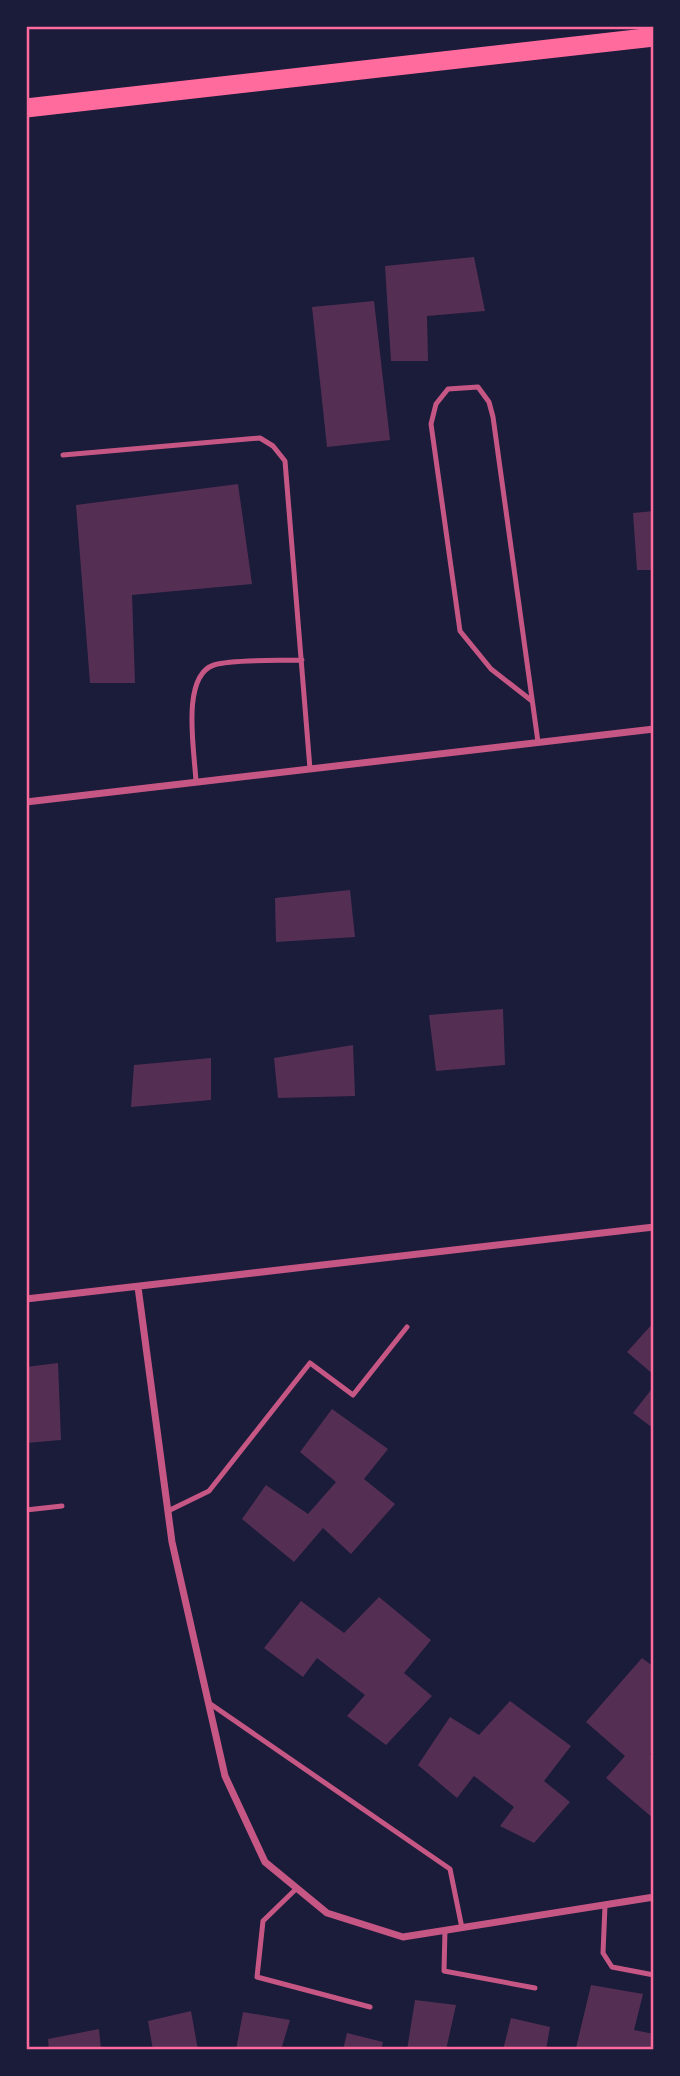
<svg xmlns="http://www.w3.org/2000/svg" width="680" height="2076" viewBox="0 0 680 2076" font-family="Montserrat,sans-serif">
	<style>
		.building { fill: #542f53 }
		.lines { fill: none; stroke-linecap: round; stroke-linejoin: round }
		.service { stroke: #c65784; stroke-width: 5 }
		.minor { stroke: #c65784; stroke-width: 7 }
		.trunk { stroke: #ff6b9d; stroke-width: 19 }
		.neatline { fill: none; stroke: #ff6b9d; stroke-width: 2.5 }
	</style>
	<rect width="100%" height="100%" fill="#1b1b3a"/>
	<path class="building" d="M474 257 485 311 427 316 428 361H391L385 266Z
		M374 301 390 440 327 447 312 307Z
		M238 484 252 584 132 595 135 683H90L76 505Z
		M654 511V570H637L633 513Z
		M350 890 355 937 276 942 275 898Z
		M503 1009 505 1065 436 1071 429 1015Z
		M353 1045 355 1096 278 1098 274 1058Z
		M211 1058V1100L131 1107 134 1065Z
		M654 1322V1375L627 1352Z
		M58 1363 61 1440 26 1443V1367Z
		M654 1386V1429L633 1413Z
		M332 1409 388 1449 364 1479 395 1504 351 1554 323 1528 294 1562 242 1519 266 1485 308 1514 336 1482 300 1452Z
		M379 1597 431 1640 404 1673 432 1696 386 1745 347 1716 365 1695 317 1658 303 1677 264 1648 301 1601 344 1633Z
		M642 1658 654 1667V1749L650 1754 654 1758V1819L606 1778 625 1756 586 1722Z
		M510 1701 571 1746 544 1781 570 1802 534 1843 500 1826 514 1807 474 1776 457 1798 418 1765 450 1717 479 1735Z
		M591 1985 643 1994 634 2030 654 2034V2050L576 2048Z
		M415 2000 456 2005 446 2050H407Z
		M191 2011 198 2050H153L148 2021Z
		M243 2012 290 2020 281 2050H236Z
		M511 2018 550 2027 546 2050H503Z
		M99 2029 101 2050H49L48 2039Z
		M347 2033 383 2042 381 2050H343Z"/>
	<g class="lines">
		<path class="service" d="M63 455 260 438 273 446 285 461 310 769
			M532 701 491 669 460 631 431 424 436 404 448 389 478 387 489 402 493 417 538 742
			M196 782C195 754 180 676 214 665 233 659 280 661 302 660
			M26 1510 62 1506
			M168 1511 209 1491 310 1363 353 1395 407 1327
			M209 1703 450 1869 462 1928
			M297 1888 263 1921 257 1977 370 2007
			M605 1906 603 1953 612 1967 654 1975
			M445 1930 444 1971 535 1988"/>
		<path class="minor" d="M26 802 654 729
			M138 1287 172 1542 225 1776 265 1862 327 1913 403 1937 654 1897
			M26 1299 654 1227"/>
		<path class="trunk" d="M26 108 654 37"/>
	</g>
	<rect width="680" height="2076" fill="none" stroke="#1b1b3a" stroke-width="56"/>
	<rect x="28" y="28" width="624" height="2020" class="neatline"/>
</svg>
